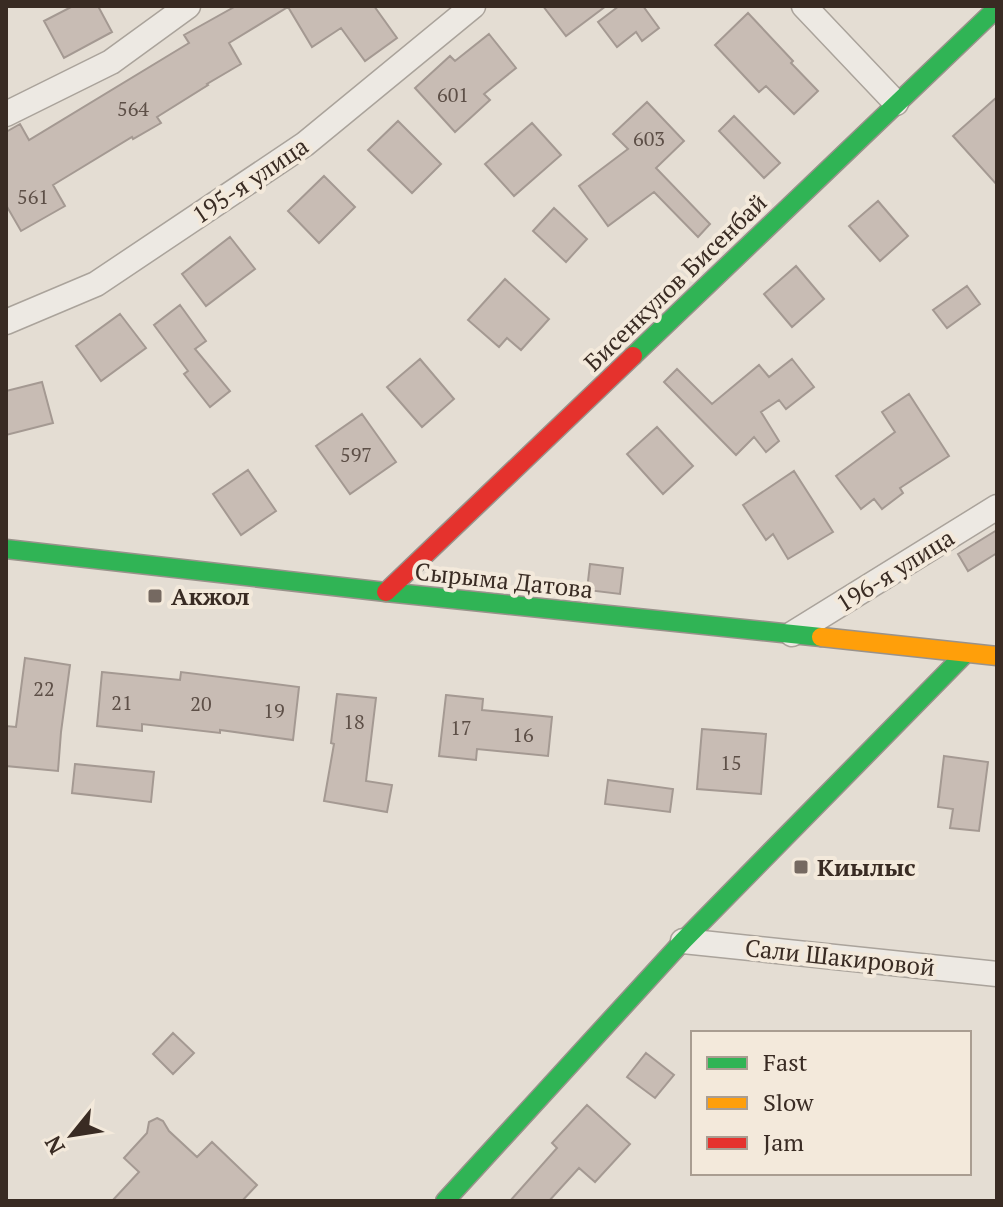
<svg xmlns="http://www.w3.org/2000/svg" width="1003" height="1207" viewBox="0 0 1003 1207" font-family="'PT Serif',serif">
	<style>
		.building { fill: #c8bcb4; stroke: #a49992; stroke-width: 2 }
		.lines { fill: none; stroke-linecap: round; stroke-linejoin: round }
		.street-casing { stroke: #aaa39b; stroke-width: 27 }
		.fast-casing { stroke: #99928b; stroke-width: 21 }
		.slow-casing { stroke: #99928b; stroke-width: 21 }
		.jam-casing { stroke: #99928b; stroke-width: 21 }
		.street { stroke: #ede9e3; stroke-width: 24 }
		.fast { stroke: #30b455; stroke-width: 18 }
		.slow { stroke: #ff9f0a; stroke-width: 18 }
		.jam { stroke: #e5322d; stroke-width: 18 }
		.poi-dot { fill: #756961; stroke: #f3e9db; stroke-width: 3 }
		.labels { text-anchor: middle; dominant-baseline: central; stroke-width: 8; stroke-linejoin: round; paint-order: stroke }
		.number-label { font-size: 20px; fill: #5d4f47 }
		.street-label { font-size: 24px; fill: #392b23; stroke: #f3e9db }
		.poi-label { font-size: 24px; font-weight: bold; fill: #392b23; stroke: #f3e9db; text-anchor: start }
	</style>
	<rect width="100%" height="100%" fill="#e4ddd3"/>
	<path class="building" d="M73 6H98L112 32 64 58 44 21Z
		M236 6H374L397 38 365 61 341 28 312 47 288 7 229 43 241 64 207 84 208 85 157 117 161 123 133 139 132 137 53 185 65 206 21 231 6 205V132L20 124 29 140 189 43 184 35Z
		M543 6H606L566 36Z
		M619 6H643L659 28 642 41 636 32 617 47 598 22Z
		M748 13 793 61 791 63 818 91 794 114 766 86 759 92 715 45Z
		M489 34 516 68 484 94 490 100 455 132 415 88 450 56 455 61Z
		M997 97V185L953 136Z
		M647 102 684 141 656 168 710 224 698 237 654 192 608 226 579 186 628 149 613 134Z
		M734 116 780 163 764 178 719 131Z
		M398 121 441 164 412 193 368 150Z
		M532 123 561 155 514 196 485 164Z
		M324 176 355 207 319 243 288 211Z
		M878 201 908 236 880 261 849 226Z
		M554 208 587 239 566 262 533 231Z
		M230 237 255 269 206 306 182 274Z
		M796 266 824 299 792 327 764 294Z
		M505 279 549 319 521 350 507 338 499 347 468 320Z
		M967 286 980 304 947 328 933 310Z
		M180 305 206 341 195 349 230 391 210 407 184 374 188 371 154 325Z
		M120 314 146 348 101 381 76 346Z
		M420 359 454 399 422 427 387 387Z
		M792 359 814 387 786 409 779 400 761 412 779 441 766 452 754 437 736 455 664 382 677 369 712 404 759 365 769 377Z
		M42 382 53 423 6 435V391Z
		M909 394 949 456 900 488 903 493 882 509 874 499 861 509 836 476 895 432 882 412Z
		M362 414 396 462 350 494 316 446Z
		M657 427 693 466 663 494 627 454Z
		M248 470 276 511 241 535 213 494Z
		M794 471 833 532 788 559 773 534 766 540 743 505Z
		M997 530V553L968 571 958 554Z
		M590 564 623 568 620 594 587 590Z
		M25 658 70 665 61 732 58 771 6 766V726L16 727Z
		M102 672 180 680 181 672 299 687 293 740 220 730V733L142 724V731L97 726Z
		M337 694 376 698 366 781 392 785 387 812 324 801 334 744 331 743Z
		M446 695 483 699 482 710 552 717 548 756 477 749 476 760 439 756Z
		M702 729 766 734 761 794 697 789Z
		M944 756 988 762 979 831 950 828 953 809 938 807Z
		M75 764 154 772 151 802 72 793Z
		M608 780 673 789 670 812 605 804Z
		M173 1033 194 1053 173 1074 153 1054Z
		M646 1053 674 1075 655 1098 627 1077Z
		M587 1105 630 1144 595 1182 579 1168 549 1201H510L557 1148 552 1143Z
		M157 1118 163 1121 169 1131 197 1157 212 1142 257 1185 242 1201H112L139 1172 124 1158 147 1133 149 1122Z"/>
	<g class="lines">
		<defs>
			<path id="street" d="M804 6 896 103
				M6 114 111 62 188 6
				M6 322 96 284 305 144 473 6
				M792 634 997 507
				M683 941 997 974"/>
			<path id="fast" d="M633 356 997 8
				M6 549 386 592 821 637
				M445 1201 683 941 965 654"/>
			<path id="slow" d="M821 637 997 656"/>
			<path id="jam" d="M386 592 633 356"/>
		</defs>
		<use href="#street" class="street-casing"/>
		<use href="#fast" class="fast-casing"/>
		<use href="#slow" class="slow-casing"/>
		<use href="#jam" class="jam-casing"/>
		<use href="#street" class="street"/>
		<use href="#fast" class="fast"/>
		<use href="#slow" class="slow"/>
		<use href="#jam" class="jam"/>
	</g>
	<g class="poi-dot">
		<rect x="147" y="588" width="16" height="16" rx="4"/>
		<rect x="793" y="859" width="16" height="16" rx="4"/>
	</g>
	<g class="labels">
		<g class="number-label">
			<text x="453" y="94">601</text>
			<text x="133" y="108">564</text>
			<text x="649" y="138">603</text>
			<text x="33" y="196">561</text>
			<text x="356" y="454">597</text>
			<text x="44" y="688">22</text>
			<text x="122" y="702">21</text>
			<text x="201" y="703">20</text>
			<text x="274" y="710">19</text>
			<text x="354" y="721">18</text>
			<text x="461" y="727">17</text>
			<text x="523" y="734">16</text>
			<text x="731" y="762">15</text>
		</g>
		<g class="street-label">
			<text transform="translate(250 180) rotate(-34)">195-я улица</text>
			<text transform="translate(675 282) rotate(-44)">Бисенкулов Бисенбай</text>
			<text transform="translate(895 570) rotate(-32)">196-я улица</text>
			<text transform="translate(504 580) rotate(6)">Сырыма Датова</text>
			<text transform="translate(840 957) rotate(6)">Сали Шакировой</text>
		</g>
		<g class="poi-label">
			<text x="171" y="596">Акжол</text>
			<text x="817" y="867">Киылыс</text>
		</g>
	</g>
	<rect width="1003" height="1207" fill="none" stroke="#392b23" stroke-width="16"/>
	<rect x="691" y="1031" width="280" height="144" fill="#f3e9db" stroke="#a99d91" stroke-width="2"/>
	<rect x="707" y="1057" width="40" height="12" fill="#30b455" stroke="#a99d91" stroke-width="2"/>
	<text x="763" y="1071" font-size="24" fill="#392b23">Fast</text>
	<rect x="707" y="1097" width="40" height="12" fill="#ff9f0a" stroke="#a99d91" stroke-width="2"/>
	<text x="763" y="1111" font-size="24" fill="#392b23">Slow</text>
	<rect x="707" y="1137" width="40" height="12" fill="#e5322d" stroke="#a99d91" stroke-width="2"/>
	<text x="763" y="1151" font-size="24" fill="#392b23">Jam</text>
	<g transform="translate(72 1135) rotate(240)" stroke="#f3e9db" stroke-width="6" paint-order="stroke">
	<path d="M0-6L14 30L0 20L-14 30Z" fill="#392b23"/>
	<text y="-12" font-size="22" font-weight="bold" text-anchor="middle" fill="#392b23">N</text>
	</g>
</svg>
